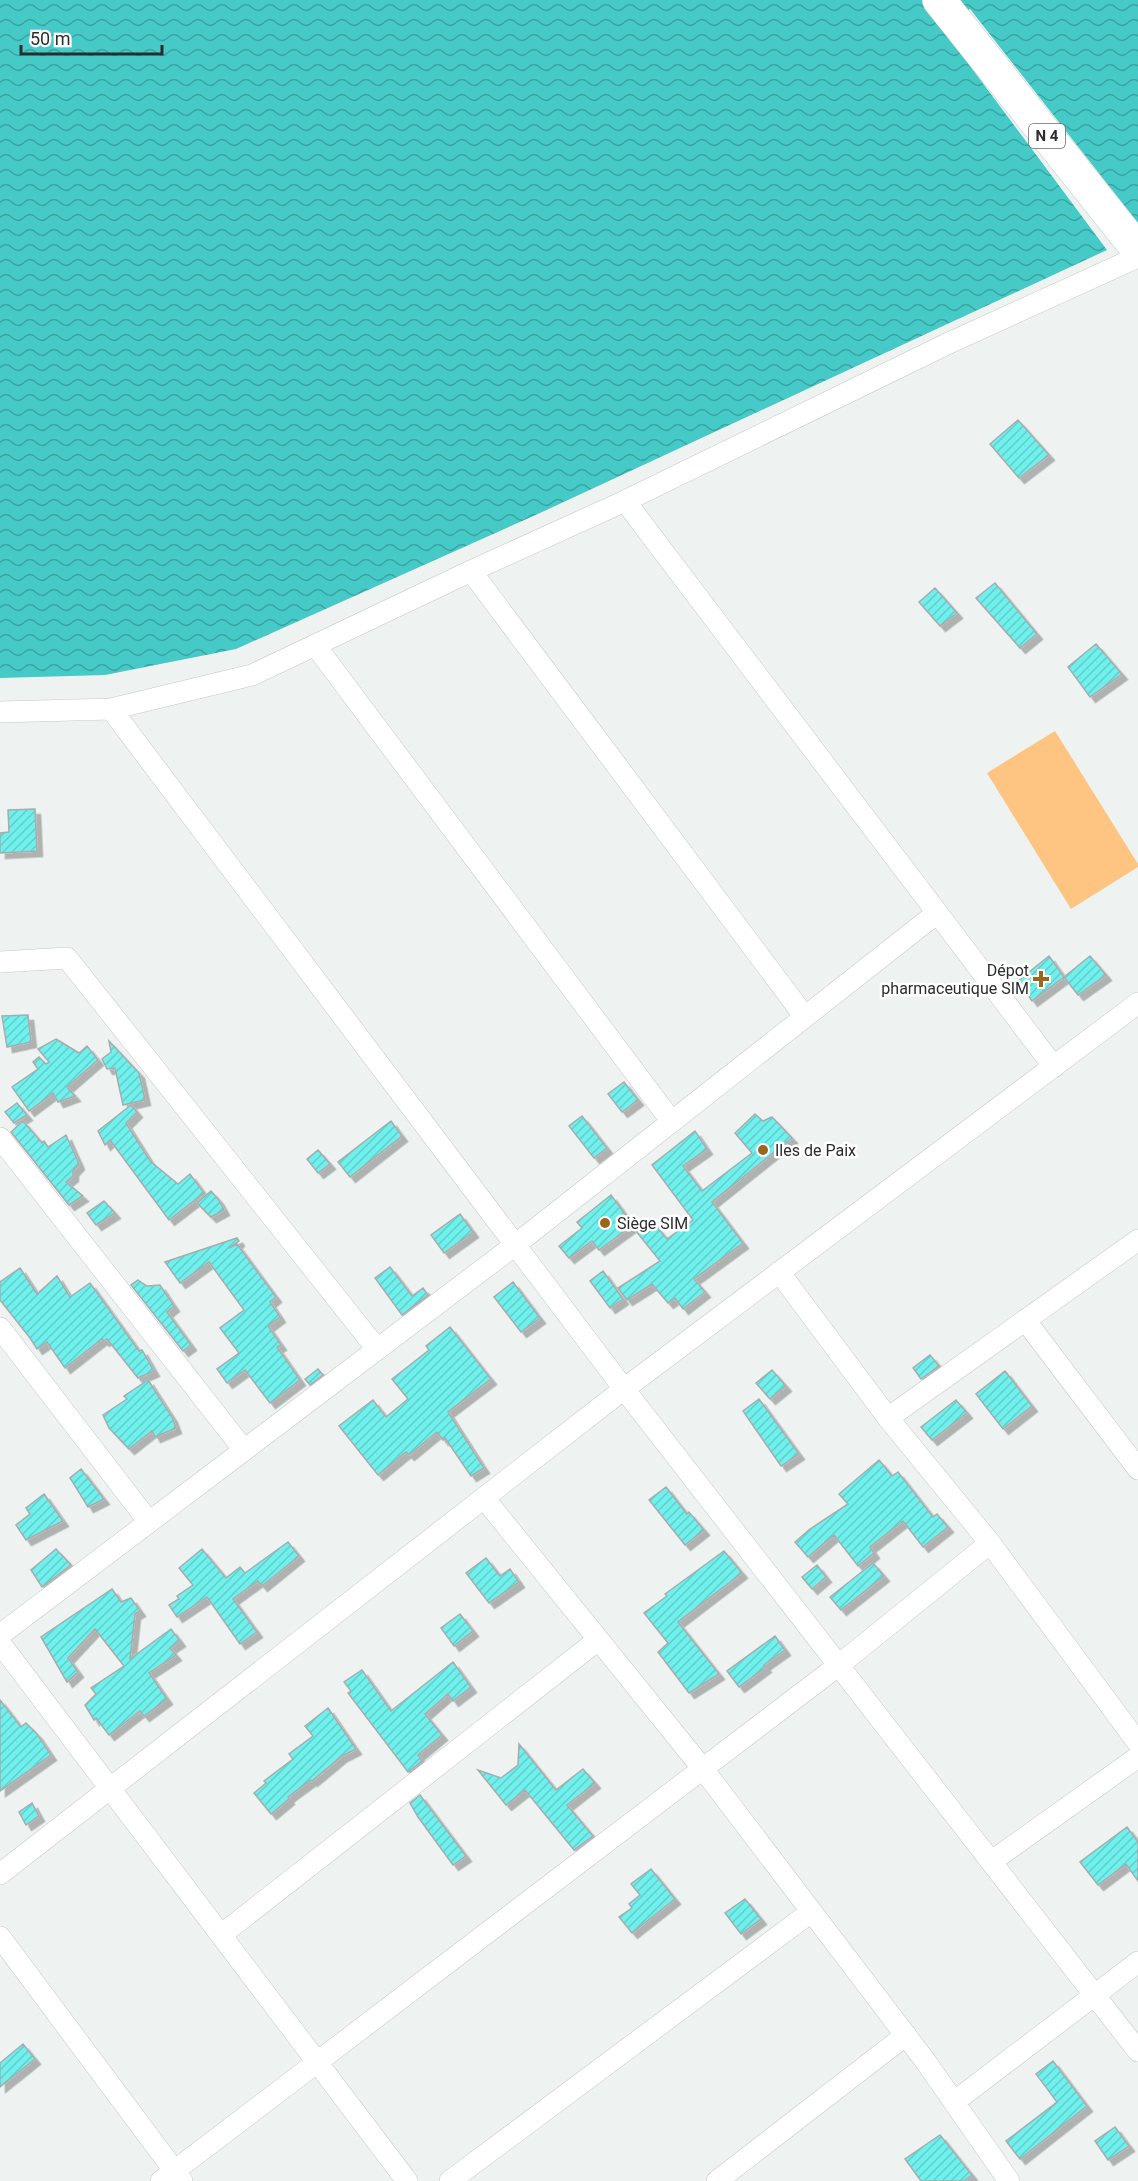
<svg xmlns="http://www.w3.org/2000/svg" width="1138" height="2181" viewBox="0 0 1138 2181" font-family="Roboto,sans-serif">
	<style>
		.park { fill: #fdc581 }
		.water { fill: url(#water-waves) }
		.building { fill: url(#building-hatch); stroke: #a8acac; stroke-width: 1.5; filter: url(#shadow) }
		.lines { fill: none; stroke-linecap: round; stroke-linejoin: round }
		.street-casing { stroke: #c4c8c8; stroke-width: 22 }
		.highway-casing { stroke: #c4c8c8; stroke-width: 34 }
		.street { stroke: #fff; stroke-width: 21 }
		.highway { stroke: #fff; stroke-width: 33 }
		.poi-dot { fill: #9a661c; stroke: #fff; stroke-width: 2 }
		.labels { text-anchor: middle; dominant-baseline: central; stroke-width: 5; stroke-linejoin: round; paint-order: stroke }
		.shield { fill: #fff; stroke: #6b6b6b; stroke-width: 1.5 }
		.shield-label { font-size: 15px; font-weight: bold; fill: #2b2c2c }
		.poi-label { font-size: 16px; fill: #2b2c2c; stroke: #fff; text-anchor: start }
	</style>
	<defs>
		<pattern id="water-waves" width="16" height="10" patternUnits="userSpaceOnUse" patternTransform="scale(1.5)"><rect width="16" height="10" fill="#45cac7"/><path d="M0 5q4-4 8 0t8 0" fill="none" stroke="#3aa4a2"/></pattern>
		<pattern id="building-hatch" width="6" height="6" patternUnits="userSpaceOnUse" patternTransform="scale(1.5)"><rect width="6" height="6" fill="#70f0ed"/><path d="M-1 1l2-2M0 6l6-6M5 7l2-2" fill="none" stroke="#61cecb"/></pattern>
		<filter id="shadow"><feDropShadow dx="5.5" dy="5.5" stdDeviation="0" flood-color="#0004"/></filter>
	</defs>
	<rect width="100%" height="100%" fill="#eef3f2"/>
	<path class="park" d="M1055 731 1138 864V867L1071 909 987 773Z"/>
	<path class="water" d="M0 0H1138V223L970 9 941 27 1107 250 540 513 236 649 105 675 0 678Z"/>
	<path class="building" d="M1018 420 1049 455 1019 478 990 444Z
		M995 583 1037 634 1020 648 976 598Z
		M935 588 957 613 940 626 919 602Z
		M1096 644 1122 674 1090 697 1068 667Z
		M35 809 37 851 0 853V833L9 832 8 810Z
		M1049 956 1064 977 1032 1001 1018 981Z
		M1090 956 1106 975 1078 995 1064 977Z
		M28 1015 31 1042 7 1047 2 1016Z
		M56 1039 79 1053 87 1046 98 1060 67 1087 75 1096 58 1102 53 1093 29 1111 12 1087 38 1069 33 1062 39 1057 46 1064 49 1062 38 1049Z
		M109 1041 139 1073 145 1100 123 1105 115 1068 107 1069 102 1059 111 1052Z
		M624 1082 638 1100 622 1112 608 1094Z
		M17 1103 27 1115 14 1123 5 1112Z
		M131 1105 137 1112 126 1123 150 1161 178 1184 190 1174 204 1193 169 1220 110 1140 105 1145 98 1131Z
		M755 1114 763 1121 772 1117 792 1138 712 1202 743 1243 694 1279 705 1292 683 1309 675 1298 668 1303 652 1284 627 1300 618 1288 660 1261 636 1231 650 1219 667 1239 693 1220 652 1165 695 1131 707 1149 683 1166 702 1191 752 1153 735 1133Z
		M582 1116 607 1148 594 1158 569 1126Z
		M23 1121 42 1143 44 1141 48 1147 66 1135 79 1164 73 1171V1176L66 1182 83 1196 69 1205 11 1132Z
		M391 1121 402 1136 350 1177 338 1162Z
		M318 1150 330 1164 318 1173 307 1159Z
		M211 1191 218 1199 224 1210 211 1217 197 1203Z
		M611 1195 633 1225 599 1250 592 1241 569 1258 559 1246 582 1228 577 1222Z
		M104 1201 115 1213 96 1225 87 1213Z
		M460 1214 473 1232 444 1253 431 1235Z
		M237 1238 239 1241 229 1248 237 1244 276 1297 270 1302 280 1317 268 1326 281 1345 277 1347 300 1380 270 1403 245 1370 227 1383 217 1369 239 1353 220 1328 244 1310 209 1262 180 1283 165 1262Z
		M390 1267 412 1296 423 1288 428 1295 402 1315 375 1278Z
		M20 1268 37 1294 57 1276 70 1297 90 1283 139 1351 142 1350 154 1371 138 1378 107 1339 104 1341 102 1339 65 1368 47 1342 37 1349 30 1338 0 1300V1282Z
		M603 1271 623 1299 610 1308 590 1281Z
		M138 1280 147 1286 160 1285 174 1306 167 1312 191 1345 183 1351 131 1285Z
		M513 1282 540 1318 521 1332 494 1297Z
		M450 1327 491 1379 448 1412 484 1468 471 1476 445 1438 443 1440 437 1432 409 1455 406 1452 378 1475 339 1426 373 1400 386 1417 408 1399 392 1379 429 1350 426 1346Z
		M930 1355 939 1366 921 1379 913 1368Z
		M318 1369 323 1375 310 1385 305 1379Z
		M772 1370 786 1386 770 1399 756 1383Z
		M1005 1371 1032 1406 1003 1429 976 1394Z
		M148 1380 172 1417 176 1428 155 1437 152 1431 129 1449 109 1428 103 1415 127 1399 124 1396Z
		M759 1399 799 1454 781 1466 743 1411Z
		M956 1400 967 1413 932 1440 921 1427Z
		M879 1460 892 1476 898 1472 933 1517 937 1514 948 1527 923 1547 903 1521 870 1547 874 1553 858 1566 834 1535 808 1557 795 1542 810 1529 848 1504 839 1494Z
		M81 1469 104 1499 88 1507 70 1478Z
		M666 1487 687 1514 689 1512 704 1530 685 1545 649 1500Z
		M44 1494 63 1521 26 1540 16 1525 30 1514 26 1508Z
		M288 1542 299 1556 262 1586 258 1581 233 1599 257 1632 240 1644 207 1597 177 1617 169 1605 179 1599 177 1596 193 1585 179 1568 202 1549 226 1578 240 1567 245 1573Z
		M56 1549 71 1565 42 1587 31 1570Z
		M724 1551 742 1573 678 1622 719 1674 689 1693 658 1652 668 1643 644 1613 667 1596 665 1594Z
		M486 1558 500 1576 510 1569 519 1582 489 1603 466 1573Z
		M873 1563 884 1576 841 1610 830 1597Z
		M817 1565 826 1577 812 1589 802 1577Z
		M112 1589 121 1602 131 1598 140 1611 135 1614 130 1659 171 1629 180 1641 170 1648 176 1655 149 1673 167 1699 144 1716 140 1711 109 1735 96 1718 94 1720 85 1705 96 1694 91 1688 124 1666 95 1629 68 1658 78 1672 67 1682 41 1637Z
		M460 1614 473 1631 454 1646 441 1628Z
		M775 1636 785 1650 764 1665 766 1667 739 1687 727 1671Z
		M453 1662 471 1687 453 1701 448 1694 425 1714 442 1735 418 1755 422 1761 408 1772 348 1693 351 1691 344 1682 362 1670 391 1711Z
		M0 1700 21 1727 26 1723 37 1734 51 1755 0 1791Z
		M328 1708 356 1749 342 1756 312 1781 311 1780 288 1797 289 1799 271 1814 254 1793 266 1783 264 1781 293 1759 289 1754 313 1736 305 1726Z
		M519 1744 556 1790 583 1769 595 1783 567 1805 593 1836 574 1850 525 1790 506 1805 478 1770 501 1778 518 1765Z
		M420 1795 466 1856 453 1865 418 1817 410 1803Z
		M32 1803 39 1816 26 1825 19 1812Z
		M1127 1827 1138 1842V1881L1126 1864 1098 1885 1080 1862Z
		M651 1869 675 1899 632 1933 619 1917 632 1908 629 1904 640 1895 631 1884Z
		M745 1899 761 1919 741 1934 725 1913Z
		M23 2044 35 2059 0 2087V2063Z
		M1053 2061 1087 2106 1020 2159 1006 2141 1057 2102 1036 2074Z
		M1115 2127 1129 2146 1108 2160 1095 2141Z
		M940 2135 972 2175 964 2181H921L905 2159Z"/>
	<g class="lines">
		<defs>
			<path id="street" d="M625 501 1054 1067
				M471 571 805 1017
				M315 645 672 1122
				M111 709 624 1389 1138 2051
				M0 712 111 709 252 675 471 571 625 501 949 343 1138 257
				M0 962 67 958 377 1349
				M0 1138 244 1450
				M779 1272 888 1418 990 1543 1138 1743
				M1025 1320 1138 1469
				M0 1328 149 1522
				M888 1418 1138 1240
				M484 1498 703 1769 926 2062 1009 2181
				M0 1635 515 1245 937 913
				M0 1643 407 2181
				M992 1861 1138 1757
				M0 1874 624 1389 1138 1003
				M221 1935 598 1640
				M0 1937 182 2181
				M954 2102 1138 1962
				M161 2181 839 1665 990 1543
				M450 2181 811 1912
				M717 2181 906 2035"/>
			<path id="highway" d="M939 0 1138 250"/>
		</defs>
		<use href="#street" class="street-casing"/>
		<use href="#highway" class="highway-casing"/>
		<use href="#street" class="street"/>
		<use href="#highway" class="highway"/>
	</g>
	<g class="poi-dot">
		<path d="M1038 970h6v6h6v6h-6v6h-6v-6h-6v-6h6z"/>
		<circle cx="763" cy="1150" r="6"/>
		<circle cx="605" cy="1223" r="6"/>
	</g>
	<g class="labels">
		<rect class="shield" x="1029" y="124" width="36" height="24" rx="4.5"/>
		<g class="shield-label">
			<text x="1047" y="136">N 4</text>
		</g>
		<g class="poi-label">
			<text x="1029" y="970" text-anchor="end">Dépot<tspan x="1029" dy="18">pharmaceutique SIM</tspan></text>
			<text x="775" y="1150">Iles de Paix</text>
			<text x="617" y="1223">Siège SIM</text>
		</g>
	</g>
	<path d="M21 45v9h141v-9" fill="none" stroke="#2b2c2c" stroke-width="3"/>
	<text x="30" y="45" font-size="18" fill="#2b2c2c" stroke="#ffffff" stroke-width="4.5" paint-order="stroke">50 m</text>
</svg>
